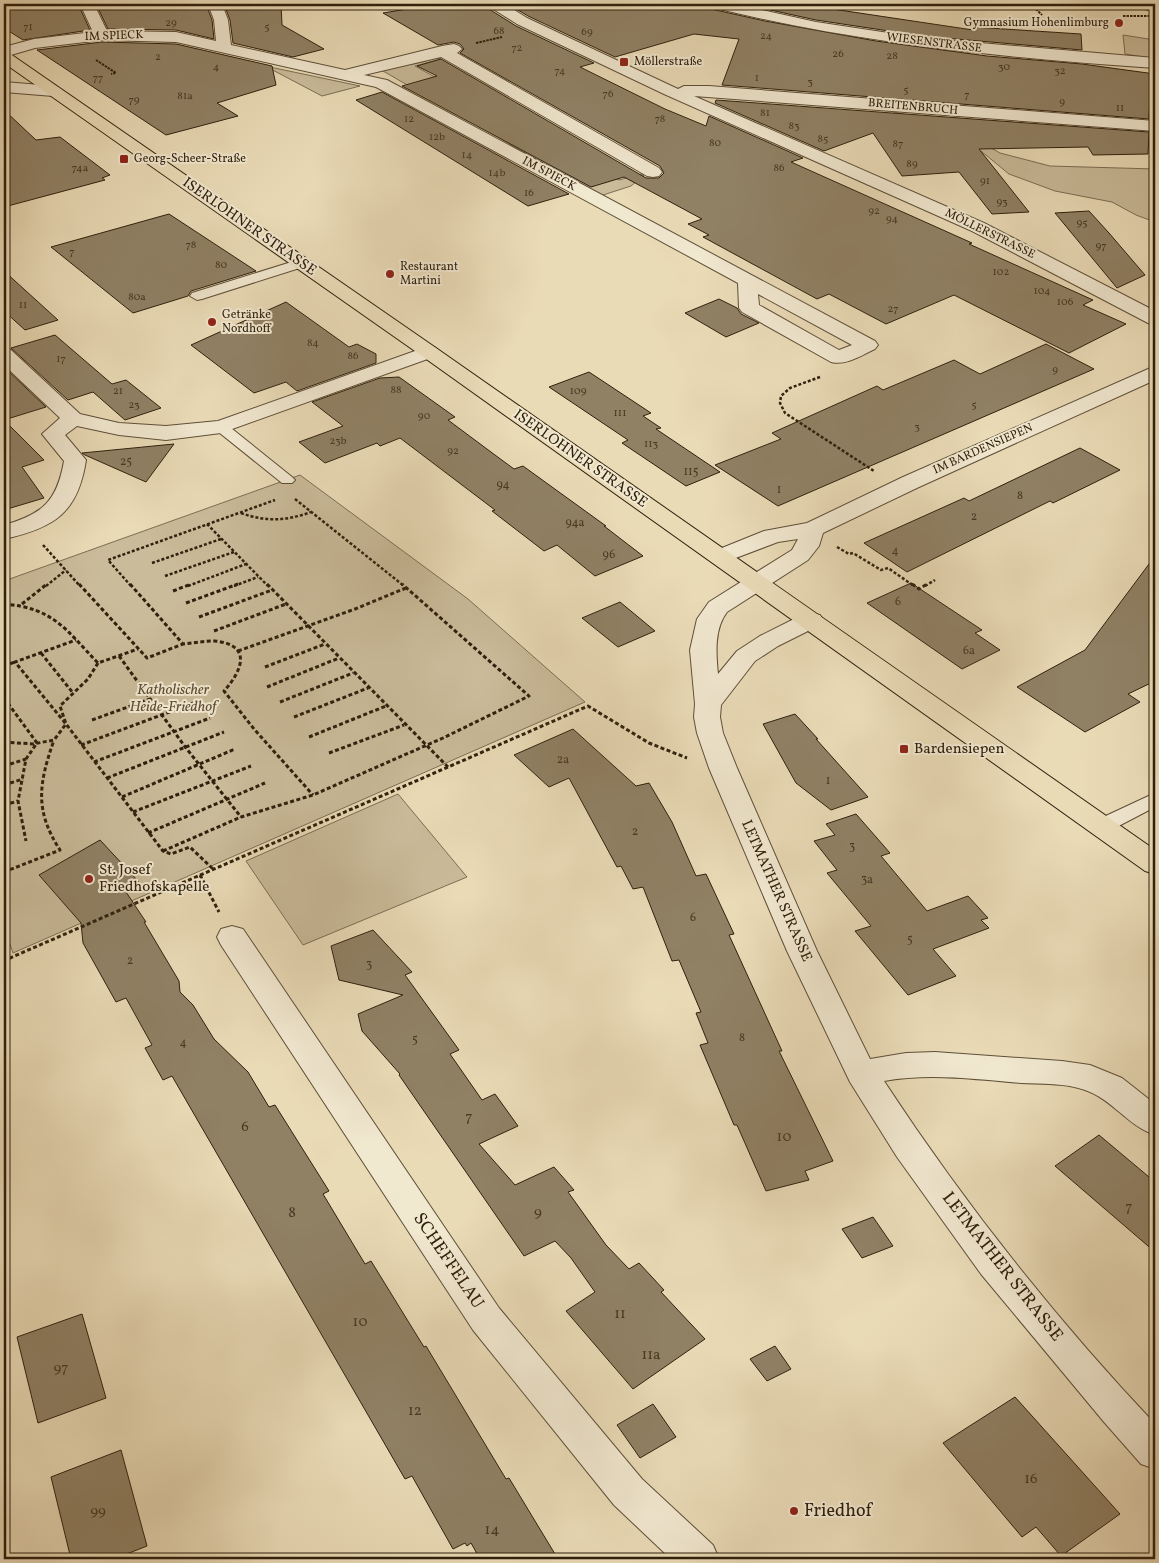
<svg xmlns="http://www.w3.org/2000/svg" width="1159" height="1563" viewBox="0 0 1159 1563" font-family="Vollkorn,serif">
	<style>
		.green { fill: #cabb9a; stroke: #7c6e54 }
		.building { fill: #908165; stroke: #2f200d }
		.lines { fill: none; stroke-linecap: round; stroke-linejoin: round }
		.lane-casing { stroke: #5e4f38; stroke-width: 2 }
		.street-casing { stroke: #5e4f38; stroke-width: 2 }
		.primary-casing { stroke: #2f200d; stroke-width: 2 }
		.path-far2 { stroke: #2f200d; stroke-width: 2; stroke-dasharray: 2.5 1; stroke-linecap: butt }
		.path-far1 { stroke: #2f200d; stroke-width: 2.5; stroke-dasharray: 3 2; stroke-linecap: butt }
		.path { stroke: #2f200d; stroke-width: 3; stroke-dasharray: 4 2.5; stroke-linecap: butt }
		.lane { fill: #f1e8d0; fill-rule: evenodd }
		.street { fill: #f1e8d0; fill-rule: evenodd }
		.primary { fill: #eadbb7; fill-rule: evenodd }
		.poi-dot { fill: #8f2418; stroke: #f1e8d0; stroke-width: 2 }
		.labels { text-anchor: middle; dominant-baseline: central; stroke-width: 4; stroke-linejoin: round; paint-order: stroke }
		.far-number-label { font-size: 11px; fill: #473823 }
		.far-poi-label { font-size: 12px; fill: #2f200d; stroke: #f1e8d0; text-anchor: start }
		.far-street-label { font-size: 12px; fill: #2f200d; stroke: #f1e8d0 }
		.number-label { font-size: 12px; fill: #473823 }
		.street-label { font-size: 15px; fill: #2f200d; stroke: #f1e8d0 }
		.park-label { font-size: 15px; font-style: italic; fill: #5e4e37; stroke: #f1e8d0 }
		.poi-label { font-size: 15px; fill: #2f200d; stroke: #f1e8d0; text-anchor: start }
		.near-number-label { font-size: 15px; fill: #473823 }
		.near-street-label { font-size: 18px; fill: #2f200d; stroke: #f1e8d0 }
		.near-poi-label { font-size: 18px; fill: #2f200d; stroke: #f1e8d0; text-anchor: start }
	</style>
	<rect width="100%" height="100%" fill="#eadbb7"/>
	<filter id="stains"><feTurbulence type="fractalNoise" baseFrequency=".004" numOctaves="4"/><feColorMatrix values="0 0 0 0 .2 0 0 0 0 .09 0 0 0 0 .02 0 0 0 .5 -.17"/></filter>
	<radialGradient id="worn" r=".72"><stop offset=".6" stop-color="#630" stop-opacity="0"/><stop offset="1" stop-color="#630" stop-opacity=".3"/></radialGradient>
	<path class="green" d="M1123 35 1155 40V59L1125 54Z
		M436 58 441 59 415 66 619 180 641 174 644 175 631 186 600 196 383 71 384 69 410 62 413 64 426 61 424 59Z
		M265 66 360 86 322 96Z
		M894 112 907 115 977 140 1000 153 1050 166 1155 169V222L1136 215 1112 202 1055 191 1009 174 981 151 968 162 890 119Z
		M300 475 468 599 585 702 13 953 4 927V581Z
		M398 794 467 877 303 945 246 861Z"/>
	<path class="building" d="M4 4H78L90 30 23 40 4 28Z
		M96 4H206L212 20 214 39 176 30 108 29Z
		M224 4H281L282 25 324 49 293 57 233 43 230 20Z
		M438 4H486L489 9 516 26 594 63 580 67 665 109 706 126 709 116 803 158 791 162 972 243 969 244 1093 300 1083 305 1126 324 1069 353 954 295 886 324 829 294 817 299 703 237 709 235 688 224 702 219 624 177 591 187 402 86 437 76 417 66 441 59 646 178H659L664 173 660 166 460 53 464 49 460 44 454 42 438 45 383 13Z
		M508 4H707L711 9 765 21 876 41 987 56 1082 64 1155 74V77L1150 95 1149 119 722 85 739 39 694 34 615 57 528 16Z
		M743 4H799L973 30V27L1081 34 1082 50 922 36 816 20Z
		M102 42 176 44 272 66 276 85 217 103 238 116 166 135 37 50Z
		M382 92 569 194 528 206 356 100Z
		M716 100 1149 132 1148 154 1093 155 1088 147 979 149 1029 212 992 214 959 172 902 176 873 133 824 151 715 103Z
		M4 110 36 140 60 137 110 175 102 178 105 180 4 207Z
		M1089 211 1109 233 1145 275 1117 288 1055 213Z
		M169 214 256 271 191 291 188 296 133 313 51 247Z
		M4 271 58 320 25 330 4 311Z
		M719 299 737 308 741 314 759 323 726 337 685 313Z
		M286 302 349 347 357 344 376 354V363L297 391 286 382 254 393 191 345Z
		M55 335 112 384 126 380 161 408 125 420 93 392 68 400 11 348Z
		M1046 344 1094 369 778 506 715 465 781 439 772 433 877 386 883 390 954 360 980 374Z
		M4 367 46 407 4 420 44 460 22 467 44 498 4 510Z
		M589 372 651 413 643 416 661 428 656 429 720 472 686 486 622 443 628 440 549 387Z
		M399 377 455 417 448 420 495 455 514 469 523 466 606 526H604L643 556 595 576 557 545 544 551 492 511 495 510 400 438 380 446 377 443 325 463 299 442 343 426 312 402 380 378Z
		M174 444 146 482 85 455 82 453Z
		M1080 448 1120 470 1053 503 1050 501 907 572 864 543 964 498 969 501Z
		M1155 556V681L1128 694 1140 702 1085 732 1017 687 1085 650Z
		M911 583 982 630 975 633 1000 650 962 669 867 603Z
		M620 602 655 631 618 647 582 618Z
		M795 714 818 739H816L868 797 831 810 796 783 763 724Z
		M573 729 636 786 649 783 672 822 696 876 706 874 734 934 729 935 782 1051H779L833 1161 805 1171 809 1180 766 1191 737 1125H734L700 1045 708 1043 696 1013 701 1012 679 960 672 961 643 887 633 889 621 866 617 867 569 778 549 787 514 755Z
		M856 814 890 853 881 856 927 911 968 896 988 918 981 920 989 928 933 949 956 976 908 995 855 931 871 926 827 873 837 870 814 841 835 835 826 824Z
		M100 840 139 882 124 889 146 922H144L179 981 180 992 193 1005 214 1039 248 1072 269 1107 275 1105 329 1191 323 1194 365 1264 371 1261 424 1347 426 1346 506 1479 509 1478 558 1559H480L471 1543 467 1546 465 1543 453 1549 412 1476 405 1479 172 1076 163 1080 145 1048 152 1045 126 998 116 1002 83 943 81 923 39 875Z
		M373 930 412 972 405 975 459 1050 450 1054 482 1100 495 1094 518 1126 479 1144 515 1185 554 1167 574 1190 568 1192 606 1245 629 1269 639 1263 664 1290 661 1292 705 1339 633 1389 566 1311 595 1292 571 1258 555 1241 524 1256 399 1075 400 1074 362 1031 358 1014 403 995 339 980 331 946Z
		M1099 1135 1155 1182V1252L1055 1166Z
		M873 1217 893 1246 862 1258 842 1229Z
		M82 1314 106 1398 38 1423 17 1337Z
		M775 1346 791 1369 767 1381 750 1359Z
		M1015 1397 1120 1514 1061 1556 1036 1527 1022 1537 943 1443Z
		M653 1404 676 1437 640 1458 617 1425Z
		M121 1450 147 1546 114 1559H71L51 1477Z"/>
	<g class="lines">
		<defs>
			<path id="lane" d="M301 259 307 263 306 266 202 299 197 300 190 296 192 293Z
				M221 423 226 424 292 477 295 480 292 483H282L216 430 214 427 216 424Z
				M1155 793V807L1109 831 1102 832 1095 831 1092 826 1095 821Z"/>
			<path id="street" d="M80 4H94L107 31 176 32 216 41 214 20 208 4H222L228 20 231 45 345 70 442 46 454 44 459 46 462 49 457 53 659 168 662 172 659 176 653 177 647 176 441 57 364 75 387 80 875 341 878 345 875 349C862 355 846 366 831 362L742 312 739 308 738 283 376 87 176 42 102 40 35 48 4 57V47L34 39 93 32ZM758 294 852 345 839 350 759 305Z
				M488 4H505L527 18 678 89 684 86H709L1155 121V131L694 96 984 223 1155 311V325L1148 323 972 231 664 94 517 24 490 7Z
				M709 4H735L816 22 922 38 1155 58V68C1006 58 856 43 711 7Z
				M4 82 53 86 59 88 61 91 59 94 53 96 4 92Z
				M429 346 436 348 439 352 436 356 221 433 166 440 119 435 77 426 65 435 86 460C78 513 54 528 4 539V525C43 514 57 501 64 461L42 434 60 418 4 365V348L11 350 80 414 119 423 166 426 218 421Z
				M1155 366V380L919 487 823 533 819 546 808 560 727 612C714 629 716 654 718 674L737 651 760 636 802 615 811 613 820 615 823 620 820 625 778 646 755 661 721 705 720 717 723 733 737 768 817 951 870 1059 906 1053 935 1052 1062 1061 1090 1065 1122 1078 1155 1104V1135C1128 1126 1112 1099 1085 1090 1065 1083 1042 1084 1021 1083 975 1079 929 1073 884 1081 964 1203 1055 1318 1155 1424V1469L1141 1464 1104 1422 981 1274 897 1157 850 1082 787 951 709 768 697 733 694 717 695 704 690 650 697 619 709 602 792 550 798 539 778 542 720 564 712 562 708 557 712 552 764 531 807 523 903 477Z
				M232 926 243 929 499 1308 642 1479 713 1545 719 1559H671L614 1505 473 1330 221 945 217 937 221 929Z"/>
			<path id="primary" d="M4 51 9 53 436 348 1155 850V874L1145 871 422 356 4 63Z"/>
		</defs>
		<use href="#lane" class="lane-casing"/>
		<use href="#street" class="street-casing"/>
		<use href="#primary" class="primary-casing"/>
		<path class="path-far2" d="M1031 4 1042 15
			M1118 4 1155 11
			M1123 16H1155
			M1153 24 1155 22
			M476 43 502 37
			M96 60 116 73 111 74"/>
		<path class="path-far1" d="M820 377 790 388 781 396 780 403 785 413 874 471
			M295 499 404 586
			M241 513C265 522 287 521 311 512
			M207 524 268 586
			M43 545 80 586
			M837 547 849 554 853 553 881 570 888 568 914 586
			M152 563 221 539
			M165 576 234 552
			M46 586 66 570
			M131 586 108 560 275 500
			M188 586 246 564
			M234 586 258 577
			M925 586 935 580"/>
		<path class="path" d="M79 584 147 658 183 644
			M130 584 183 644C194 643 204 641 215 641 253 645 242 671 224 691L254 729 313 795
			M267 584 448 767
			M912 584 919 589 927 584
			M173 591 191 584
			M186 603 238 584
			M4 604C54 608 66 630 98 663L138 649
			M22 604 47 584
			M199 617 272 590
			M214 631 286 604
			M238 651 355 609 406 588
			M41 653 73 693
			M119 656 186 748 241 817
			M98 663 88 679 60 706 66 724 163 851 171 854 190 847 213 869
			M4 666 15 662
			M265 667 325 644
			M267 687 339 658
			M4 698 37 743 26 759 18 801 26 841
			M280 702 353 673
			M294 717 368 688
			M92 720 150 699
			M309 737 386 706
			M4 742 33 744 54 740 66 724 15 662 76 640
			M81 745 196 702
			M329 753 404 725
			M94 762 210 718
			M4 766 26 759
			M107 778 224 732
			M4 785 23 779
			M122 797 235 749
			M4 805 18 801
			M133 812 251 766
			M148 833 265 783
			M163 851 241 817 313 795 443 738 529 696 402 584
			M4 872 60 850C34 810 39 783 54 740
			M200 875 219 912
			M4 954 10 958 588 706 649 743 687 758"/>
		<use href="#lane" class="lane"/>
		<use href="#street" class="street"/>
		<use href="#primary" class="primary"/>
	</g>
	<g class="poi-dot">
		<circle cx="1119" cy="23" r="5"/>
		<rect x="619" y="57" width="10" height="10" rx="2.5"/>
		<rect x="119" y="154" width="10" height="10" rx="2.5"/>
		<circle cx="390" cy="274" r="5"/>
		<circle cx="212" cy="322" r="5"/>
		<rect x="899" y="744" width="10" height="10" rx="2.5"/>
		<circle cx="89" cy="879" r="5"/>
		<circle cx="794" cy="1511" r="5"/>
	</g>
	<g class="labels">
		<g class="far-number-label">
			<text x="171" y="23">29</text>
			<text x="28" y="27">71</text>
			<text x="267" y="27">5</text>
			<text x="499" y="31">68</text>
			<text x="587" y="32">69</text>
			<text x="766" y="36">24</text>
			<text x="517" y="48">72</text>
			<text x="838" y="54">26</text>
			<text x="892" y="56">28</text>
			<text x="158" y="57">2</text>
			<text x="216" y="67">4</text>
			<text x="1004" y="67">30</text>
			<text x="560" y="71">74</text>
			<text x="1060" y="71">32</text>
			<text x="98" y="78">77</text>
			<text x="757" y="78">1</text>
			<text x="810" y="82">3</text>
			<text x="906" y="90">5</text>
			<text x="608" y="94">76</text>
			<text x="967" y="95">7</text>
			<text x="185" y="96">81a</text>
			<text x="134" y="100">79</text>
			<text x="1062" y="102">9</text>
			<text x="1120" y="108">11</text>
			<text x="765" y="113">81</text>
			<text x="409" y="119">12</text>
			<text x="660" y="119">78</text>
			<text x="794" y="126">83</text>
			<text x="437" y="137">12b</text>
			<text x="823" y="139">85</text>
			<text x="715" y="143">80</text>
			<text x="898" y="144">87</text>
			<text x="467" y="155">14</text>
			<text x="912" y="164">89</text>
			<text x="80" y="168">74a</text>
			<text x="779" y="168">86</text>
			<text x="497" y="173">14b</text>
			<text x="985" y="181">91</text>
			<text x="529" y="193">16</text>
			<text x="1002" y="202">93</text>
			<text x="874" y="211">92</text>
			<text x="892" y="219">94</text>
			<text x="1082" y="223">95</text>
			<text x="191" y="245">78</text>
			<text x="1101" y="246">97</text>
			<text x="72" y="252">7</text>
			<text x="221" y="265">80</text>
			<text x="1001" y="272">102</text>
			<text x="1042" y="291">104</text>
			<text x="137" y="297">80a</text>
			<text x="1065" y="302">106</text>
			<text x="23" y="305">11</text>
			<text x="893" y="309">27</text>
			<text x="313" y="343">84</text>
			<text x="353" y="356">86</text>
			<text x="61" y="359">17</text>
			<text x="1055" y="370">9</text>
			<text x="396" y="390">88</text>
			<text x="118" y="391">21</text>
			<text x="578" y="391">109</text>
			<text x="134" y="405">23</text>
			<text x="974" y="405">5</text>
			<text x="620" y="413">111</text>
			<text x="424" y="416">90</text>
			<text x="917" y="427">3</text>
			<text x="338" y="441">23b</text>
			<text x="651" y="444">113</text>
			<text x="453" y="451">92</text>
		</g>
		<g class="far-poi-label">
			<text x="1109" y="23" text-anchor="end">Gymnasium Hohenlimburg</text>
			<text x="634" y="62">Möllerstraße</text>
			<text x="134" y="159">Georg-Scheer-Straße</text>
			<text x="400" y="267">Restaurant<tspan x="400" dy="14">Martini</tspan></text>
			<text x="222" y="315">Getränke<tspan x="222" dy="14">Nordhoff</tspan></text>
		</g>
		<g class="far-street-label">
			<text transform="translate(114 36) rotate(-2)">IM SPIECK</text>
			<text transform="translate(934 43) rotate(7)">WIESENSTRASSE</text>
			<text transform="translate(913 107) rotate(5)">BREITENBRUCH</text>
			<text transform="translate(549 174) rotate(28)">IM SPIECK</text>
			<text transform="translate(990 234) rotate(26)">MÖLLERSTRASSE</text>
			<text transform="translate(983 449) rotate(-24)">IM BARDENSIEPEN</text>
		</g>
		<g class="number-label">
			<text x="126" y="462">25</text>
			<text x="691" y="472">115</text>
			<text x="503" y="485">94</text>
			<text x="779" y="490">1</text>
			<text x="1020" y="496">8</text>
			<text x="974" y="517">2</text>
			<text x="575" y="523">94a</text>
			<text x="895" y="551">4</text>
			<text x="609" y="555">96</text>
			<text x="898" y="602">6</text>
			<text x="969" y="651">6a</text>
			<text x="563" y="760">2a</text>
			<text x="828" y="781">1</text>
			<text x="635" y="832">2</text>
			<text x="852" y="847">3</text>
			<text x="867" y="880">3a</text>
			<text x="693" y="918">6</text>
			<text x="910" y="940">5</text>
			<text x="130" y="961">2</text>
			<text x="369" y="965">3</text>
			<text x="742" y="1038">8</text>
			<text x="415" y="1040">5</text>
			<text x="183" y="1043">4</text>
		</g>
		<g class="street-label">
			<text transform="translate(249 227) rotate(35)">ISERLOHNER STRASSE</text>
			<text transform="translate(580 459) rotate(35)">ISERLOHNER STRASSE</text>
			<text transform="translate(776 891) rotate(66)">LETMATHER STRASSE</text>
		</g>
		<g class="park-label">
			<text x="173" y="690">Katholischer<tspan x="173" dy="17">Heide-Friedhof</tspan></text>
		</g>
		<g class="poi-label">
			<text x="914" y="749">Bardensiepen</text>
			<text x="99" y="870">St. Josef<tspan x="99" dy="17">Friedhofskapelle</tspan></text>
		</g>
		<g class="near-number-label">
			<text x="469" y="1117">7</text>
			<text x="245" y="1127">6</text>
			<text x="784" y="1137">10</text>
			<text x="1129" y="1207">7</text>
			<text x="538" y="1212">9</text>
			<text x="292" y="1213">8</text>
			<text x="620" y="1314">11</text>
			<text x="360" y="1322">10</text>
			<text x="651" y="1355">11a</text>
			<text x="61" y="1368">97</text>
			<text x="415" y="1411">12</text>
			<text x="1031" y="1479">16</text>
			<text x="98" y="1511">99</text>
			<text x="492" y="1530">14</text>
		</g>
		<g class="near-street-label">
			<text transform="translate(448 1261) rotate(56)">SCHEFFELAU</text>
			<text transform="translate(1002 1267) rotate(52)">LETMATHER STRASSE</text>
		</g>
		<g class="near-poi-label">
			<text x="804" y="1511">Friedhof</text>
		</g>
	</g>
	<rect width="1159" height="1563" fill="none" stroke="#eadbb7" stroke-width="20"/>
	<rect x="5" y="5" width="1149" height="1553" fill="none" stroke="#2f200d" stroke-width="2.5"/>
	<rect x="10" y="10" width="1139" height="1543" fill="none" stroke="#2f200d"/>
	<rect width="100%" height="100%" filter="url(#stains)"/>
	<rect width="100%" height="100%" fill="url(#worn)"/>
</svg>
